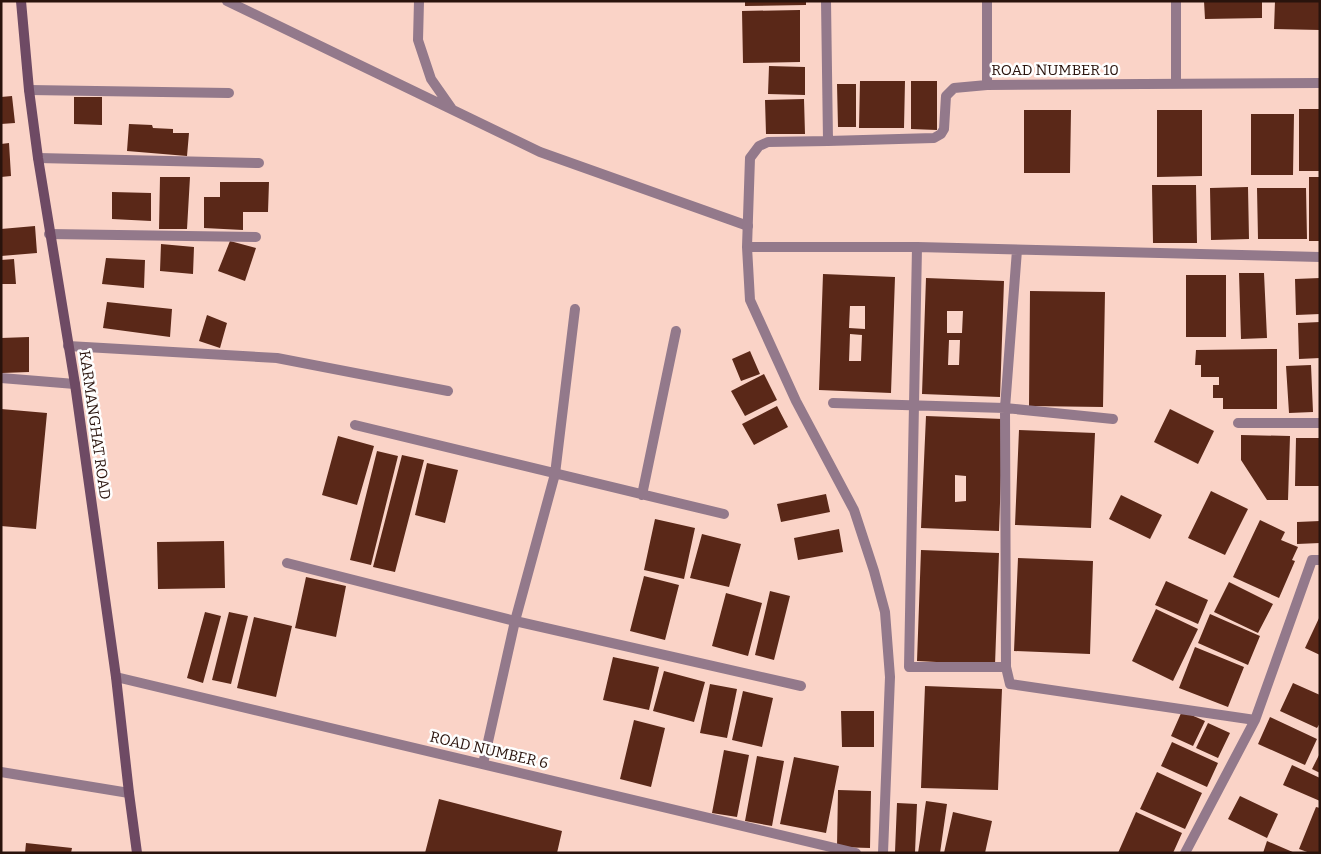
<svg xmlns="http://www.w3.org/2000/svg" width="1321" height="854" viewBox="0 0 1321 854" font-family="Bitter,serif">
	<style>
		.building { fill: #5a2818; fill-rule: evenodd }
		.lines { fill: none; stroke-linecap: round; stroke-linejoin: round }
		.service { stroke: #93798b; stroke-width: 10 }
		.minor { stroke: #93798b; stroke-width: 10 }
		.secondary { stroke: #6e4a64; stroke-width: 10 }
		.labels { text-anchor: middle; dominant-baseline: central; stroke-width: 5; stroke-linejoin: round; paint-order: stroke }
		.street-label { font-size: 15px; fill: #29130c; stroke: #fefefe }
	</style>
	<rect width="100%" height="100%" fill="#fad3c7"/>
	<path class="building" d="M745 1H806V5L745 6Z
		M1204 1H1262V18L1205 19Z
		M1275 1H1320V30L1274 29Z
		M800 10V62L743 63 742 11Z
		M769 66 805 67V95L768 94Z
		M860 81H905L904 128H859Z
		M911 81H937V130L911 129Z
		M837 84H856V127H838Z
		M12 96 15 123 1 124V97Z
		M74 97H102V125L74 124Z
		M804 99 805 134H766L765 100Z
		M1299 109H1320V171H1299Z
		M1024 110H1071L1070 173H1024Z
		M1157 110H1202V176L1157 177Z
		M1251 114H1294L1293 175H1251Z
		M129 124 152 125 153 128 173 129V133H189L187 156 127 151Z
		M9 143 11 176 1 177V144Z
		M160 177H190L187 229H159Z
		M1309 177H1320V241H1309Z
		M220 182H269L268 212H243V230L204 228V197H220Z
		M1152 185H1196L1197 243H1153Z
		M1248 187 1249 239 1211 240 1210 188Z
		M1257 188H1306L1307 239H1258Z
		M112 192 151 193V221L112 219Z
		M35 226 37 253 1 256V229Z
		M230 241 256 248 245 281 218 271Z
		M161 244 194 247 193 274 160 271Z
		M106 258 145 260 144 288 102 284Z
		M14 259 16 284H1V260Z
		M1239 273H1264L1267 338 1241 339Z
		M823 274 895 277 891 393 819 390ZM850 306H865V329L849 328ZM850 334 862 335 861 361H849Z
		M1186 275H1226V337H1186Z
		M926 278 1004 281 1000 397 922 394ZM947 311H963L962 333H947ZM949 340H960L959 365H948Z
		M1320 278V314L1296 315 1295 279Z
		M1030 291 1105 292 1103 407 1029 406Z
		M107 302 172 309 170 337 103 328Z
		M207 315 227 323 220 348 199 341Z
		M1320 322V358L1299 359 1298 323Z
		M29 337V372L2 373 1 338Z
		M1277 349V409H1223V398H1213V385H1219V377H1201V365H1195L1196 350Z
		M750 351 760 374 741 381 732 359Z
		M1311 365 1313 412 1289 413 1286 366Z
		M764 374 777 400 745 416 731 391Z
		M777 406 788 427 754 445 742 424Z
		M1 409 47 413 36 529 1 526Z
		M1170 409 1214 431 1198 464 1154 442Z
		M926 416 1003 419 999 531 921 528ZM955 475 966 476V501L955 502Z
		M1019 430 1095 433 1091 528 1015 525Z
		M1241 435 1290 436 1288 500H1267L1241 460Z
		M338 436 374 446 357 505 322 495Z
		M1296 438H1320V486H1295Z
		M377 451 398 456 371 565 350 560Z
		M402 455 424 460 395 572 373 567Z
		M427 463 458 470 445 523 415 515Z
		M1211 491 1248 509 1225 555 1188 538Z
		M826 494 830 512 781 522 777 504Z
		M1121 495 1162 515 1150 539 1109 519Z
		M655 519 695 528 684 579 644 570Z
		M1260 520 1285 532 1281 540 1298 547 1292 560 1295 561 1279 598 1233 577Z
		M1320 521V543L1297 544V522Z
		M839 529 843 552 798 560 794 538Z
		M702 534 741 544 729 587 690 578Z
		M224 541 225 588 158 589 157 542Z
		M921 550 999 553 995 665 917 661Z
		M1018 558 1093 561 1090 654 1014 651Z
		M644 576 679 585 665 640 630 631Z
		M306 577 346 586 336 637 295 628Z
		M1166 581 1208 600 1198 624 1155 605Z
		M1229 582 1273 604 1258 633 1214 612Z
		M770 591 790 596 774 660 755 655Z
		M726 593 762 603 748 656 712 646Z
		M1156 609 1198 629 1173 681 1132 661Z
		M205 612 221 616 203 683 187 678Z
		M229 612 248 616 231 684 212 680Z
		M1210 614 1260 636 1248 665 1198 643Z
		M1320 616V655L1305 648Z
		M254 617 292 626 276 697 237 688Z
		M1195 647 1244 667 1228 707 1179 688Z
		M613 657 659 667 649 710 603 700Z
		M664 671 705 682 694 722 653 711Z
		M1293 683 1320 695V723L1317 728 1280 711Z
		M710 684 737 689 727 738 700 733Z
		M925 686 1002 689 998 790 921 788Z
		M743 691 773 698 762 747 732 740Z
		M841 711H874V747H842Z
		M1182 711 1205 721 1193 746 1171 736Z
		M1270 717 1317 739 1305 765 1258 744Z
		M634 720 665 728 651 787 620 779Z
		M1208 723 1230 733 1218 758 1196 748Z
		M1172 742 1218 763 1207 787 1161 766Z
		M724 750 749 755 737 817 712 813Z
		M1320 753V773L1312 769Z
		M757 756 784 761 772 826 745 821Z
		M794 757 839 766 826 833 780 824Z
		M1292 765 1320 778V801L1283 785Z
		M1157 772 1202 793 1185 829 1140 809Z
		M838 790 871 791 870 848 837 847Z
		M1240 796 1278 814 1267 838 1228 819Z
		M439 799 562 831 557 853H425Z
		M926 801 947 804 940 853H918Z
		M897 803 917 804 915 853 895 852Z
		M1316 807 1320 808V853H1310L1299 849Z
		M953 812 992 821 985 853H944Z
		M1136 812 1182 833 1173 853H1118Z
		M1267 841 1295 853H1263Z
		M26 843 72 848 71 853H25Z"/>
	<g class="lines">
		<path class="service" d="M227 1 540 152 748 226
			M419 1 418 40 431 79 452 109
			M68 346 277 358 448 391"/>
		<path class="minor" d="M826 1 828 141
			M987 1V85
			M1176 1V84
			M29 90 229 93
			M38 158 259 163
			M49 234 256 237
			M747 247H917L1320 257
			M917 247 909 667H1006
			M1017 250 1005 408 1006 667 1010 684 1255 720
			M1 378 75 384
			M833 403 1005 408 1113 419
			M1238 423H1320
			M355 425 724 514
			M642 495 676 331
			M287 563 515 621 801 686
			M116 677 856 853
			M483 764 515 621 555 474 575 309
			M1 772 129 793
			M883 853 890 677 885 612 874 571 854 510 796 401 750 300 747 247 750 158 759 146 768 142 828 141 934 138 941 134 944 129 946 96 954 88 987 85 1320 83
			M1185 853 1255 720 1312 560H1320"/>
		<path class="secondary" d="M21 1 29 90 38 158 75 384 116 677 129 793 137 853"/>
	</g>
	<g class="labels">
		<g class="street-label">
			<text x="1055" y="70">ROAD NUMBER 10</text>
			<text transform="translate(95 425) rotate(82)">KARMANGHAT ROAD</text>
			<text transform="translate(489 750) rotate(13)">ROAD NUMBER 6</text>
		</g>
	</g>
	<rect width="1321" height="854" fill="none" stroke="#29130c" stroke-width="5"/>
</svg>
